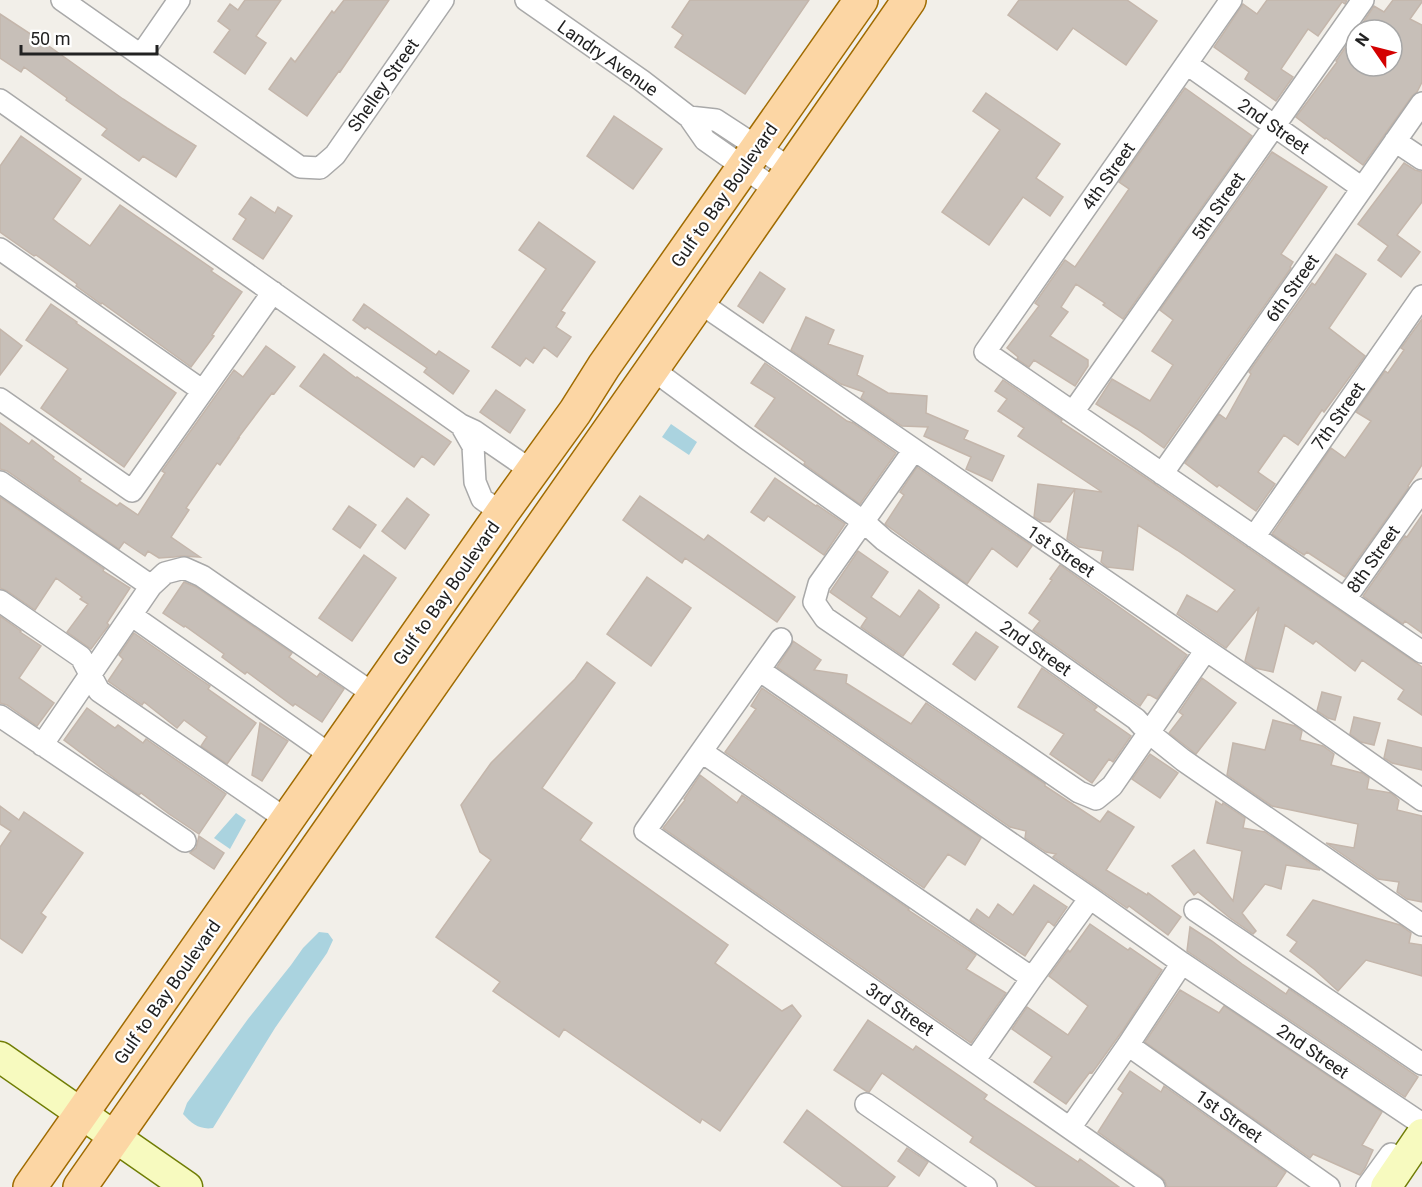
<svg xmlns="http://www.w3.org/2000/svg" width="1422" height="1187" viewBox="0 0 1422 1187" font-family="Roboto,sans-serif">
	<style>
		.water { fill: #aad3df }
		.building { fill: #c7bfb8; stroke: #c4b6ab; stroke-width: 1.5 }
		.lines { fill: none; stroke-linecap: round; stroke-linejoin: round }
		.street-casing { stroke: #a9a9a9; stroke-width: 24 }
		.secondary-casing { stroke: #707d05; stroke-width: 33 }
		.primary-casing { stroke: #a06b00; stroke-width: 36 }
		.street { stroke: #fff; stroke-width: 21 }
		.secondary { stroke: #f7fabf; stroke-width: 30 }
		.primary { stroke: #fcd6a4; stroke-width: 33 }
		.labels { text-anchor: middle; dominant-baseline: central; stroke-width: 4.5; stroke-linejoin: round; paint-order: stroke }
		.street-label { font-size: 18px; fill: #222; stroke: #fff }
	</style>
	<rect width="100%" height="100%" fill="#f2efe9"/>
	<path class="water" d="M671 424 697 442 689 455 662 437Z
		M236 813 246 820 230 849 214 838Z
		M319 932 328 933 333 940 327 953 275 1028 213 1128C200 1130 192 1124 183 1114L187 1103 248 1019 291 965 303 948Z"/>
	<path class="building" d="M245 0H281L256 36 266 43 245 74 214 52 230 30 218 21 230 4 238 10Z
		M344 0H389L340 72 339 71 307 116 269 89 291 58 295 62 332 11 334 13Z
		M690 0H809L745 94 675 47 683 35 672 27Z
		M1019 0H1127L1157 21 1126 65 1073 28 1057 50 1008 15Z
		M1267 0H1347L1345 4 1342 2 1318 36 1308 29 1281 69 1293 77 1276 101 1245 79 1249 72 1214 47 1243 4 1257 14Z
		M1393 0H1422V2L1410 19 1422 25V82L1417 92 1412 96 1363 165 1326 138 1325 139 1296 117 1337 62 1336 61 1356 32V66H1392V30H1358L1374 6 1384 12Z
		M0 14 46 44 123 99 167 128 196 146 176 177 143 156 139 161 102 135 107 129 66 100 67 98 24 67 21 72 0 58Z
		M1185 88 1252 136 1123 319 1103 305 1105 303 1076 284 1061 307 1068 312 1050 336 1088 360V366L1075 386 1034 360 1029 367 1017 359 1018 357 1007 348 1039 306 1035 303 1065 260 1075 267 1129 189 1119 182Z
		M986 93 1060 144 1036 178 1063 197 1050 216 1023 197 989 245 942 212 1000 130 973 111Z
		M614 116 662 149 633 189 587 156Z
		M21 136 81 179 53 219 58 223 90 246 120 205 213 269 211 271 242 292 212 335 214 336 191 367 102 303 101 304 76 286 77 284 36 255 34 256 0 232V166Z
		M1272 152 1327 187 1281 254 1293 262 1290 267 1291 268 1164 448 1137 429 1096 404 1112 379 1150 401 1173 365 1152 351 1173 320 1160 310Z
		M1404 163 1415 170 1422 172V202L1397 235 1420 252 1401 277 1378 260 1388 246 1358 224Z
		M251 197 275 213 278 207 292 216 263 259 233 239 246 219 239 214Z
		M539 222 595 262 561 311 565 313 556 327 571 337 557 357 544 347 533 363 526 358 520 366 492 347 546 269 519 250Z
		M1336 254 1366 274 1329 328 1365 356 1324 412 1322 410 1298 445 1284 435 1258 472 1275 484 1256 511 1219 485 1217 487 1185 463 1219 414 1226 419 1251 374 1249 372 1312 283 1315 285Z
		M760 272 785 289 763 323 738 306Z
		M51 304 77 322 76 323 176 393 124 467 41 408 68 369 26 340Z
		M364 304 436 355 439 351 469 371 453 394 424 372 427 368 367 327 365 329 353 320Z
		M806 317 834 330 828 344 863 356 857 375 888 393 927 396 926 413 968 431 964 439 1004 456 992 481 966 469 971 457 924 436 928 427 902 426 861 398 864 392 841 384 791 350Z
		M1422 319V465L1408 486 1409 487 1345 577 1307 552 1304 555 1272 534 1331 448 1345 458 1371 421 1356 412 1385 371 1388 373 1404 350 1401 348Z
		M0 329 22 346 0 375Z
		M266 346 295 367 274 394 272 393 238 438H239L220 465 217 463 186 508 189 510 171 537 200 557 182 556 174 557 159 558 148 551 145 556 124 542 119 549 7 471 0 469V423L29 444 32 440 54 457 53 459 81 479 79 481 117 506 120 503 138 515 165 473 162 471 234 370 243 377Z
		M324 354 356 378 357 377 451 442 434 465 422 456 414 467 300 386Z
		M765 363 847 421 853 423 896 453 860 504 804 464 805 462 755 426 775 398 751 383Z
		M1003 380 1062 420 1061 422 1140 474 1422 667V715L1398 699 1404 690 1362 660 1355 671 1316 641 1313 644 1285 625 1273 672 1255 668 1245 661 1259 607 1226 648 1177 614 1187 595 1217 612 1235 590 1177 550 1138 525 1133 570 1107 567 1101 562 1103 551 1079 547 1067 539 1075 489 1050 522 1041 521 1034 517 1038 484 1102 492 1018 436 1024 428 998 411 1007 399 995 391Z
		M496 390 525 410 510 433 480 412Z
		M917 467 1032 546 1017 567 992 548 967 584 885 524 904 495 900 492Z
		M775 478 816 506 817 505 845 524 824 555 768 516 764 521 751 512Z
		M640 496 704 540 708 535 795 597 777 622 685 558 682 563 623 520Z
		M0 497 104 569 103 571 130 588 107 623 109 625 91 649 67 632 88 604 80 599 82 597 56 578 35 610 7 591 0 588Z
		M407 498 429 515 405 549 382 531Z
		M349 506 376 525 360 548 333 529Z
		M1422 515V633L1405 621 1403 624 1363 596 1405 536 1407 537Z
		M858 551 888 572 871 597 900 617 919 590 939 605 938 606 939 607 903 656 861 627 867 618 830 592Z
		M364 555 396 578 352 641 319 618Z
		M1060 565 1187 655 1157 699 1148 694 1140 706 1033 630 1040 621 1029 613 1052 580 1050 579Z
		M647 577 691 608 651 666 607 634Z
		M184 582 196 587 292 653 289 657 317 677 320 673 344 689 322 722 295 704 293 706 247 672 245 674 222 657 224 654 185 626 184 627 163 613Z
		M0 616 21 631 20 632 41 646 19 678 54 703 37 726 7 705 0 703Z
		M976 632 998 647 975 680 953 664Z
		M134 633 201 680 210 686 208 689 256 723 227 764 201 746 207 737 184 720 177 728 144 702 142 705 108 681 123 659 119 655Z
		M793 641 821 660 814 670 847 675 846 683 911 724 926 703 1045 784V786L1100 822 1108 811 1134 827 1106 870 1147 895 1148 893 1181 917 1168 935 1129 906 1127 908 1053 857 1056 854 1046 852 1025 838 1026 831 1010 827 777 667 791 646Z
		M587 662 615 683 542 788 592 823 580 840 728 945 715 963 782 1011 792 1005 801 1016 720 1131 702 1119 700 1123 564 1029 559 1037 493 991 500 982 436 937 491 860 480 852 461 805 491 763 575 679Z
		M1042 668 1097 707 1094 710 1131 736 1113 762 1109 759 1092 783 1050 754 1064 734 1018 707Z
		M1202 678 1236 703 1196 754 1169 733 1183 715 1179 712Z
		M762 688 981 838 965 865 948 854 924 888 725 752 756 709 751 706Z
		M1322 692 1341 697 1335 720 1328 718 1317 711Z
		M87 708 115 728 118 725 143 743 146 739 226 794 199 834 169 814 141 793 139 795 117 780 64 740Z
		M1354 717 1380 723 1374 745 1361 742 1350 734Z
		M1273 720 1295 726 1302 731 1300 740 1323 746 1334 754 1331 765 1362 773 1369 778 1367 789 1391 793 1399 800 1397 810 1422 816V902L1407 899 1397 892 1399 882 1378 879 1326 843 1354 848 1358 824 1272 806 1227 775 1233 743 1265 750Z
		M260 723 288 741 262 781 252 775Z
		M1388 740 1422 748V770L1392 763 1384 758Z
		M1150 754 1178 773 1160 798 1132 779Z
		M700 775 737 803 742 795 909 909 908 910 976 955 966 969 1006 993 971 1043 663 828 685 800 684 799Z
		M1216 801 1222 805 1223 803 1245 818 1243 828 1265 832 1320 870 1286 865 1281 889 1265 884 1242 913 1256 931 1253 934 1230 918 1198 892 1194 895 1172 866 1194 850 1233 901 1242 851 1207 843Z
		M0 806 19 820 24 812 83 853 41 913 46 917 22 953 0 938V847L11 831 0 824Z
		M199 836 224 853 214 869 190 853 196 848Z
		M1034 885 1067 907 1054 926 1048 921 1025 956 970 920 977 909 989 918 998 904 1013 915Z
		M1313 900 1400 925 1411 933 1409 943 1422 945V976L1366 960 1338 991 1314 969 1290 951 1297 942 1287 935Z
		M1090 924 1128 950 1130 948 1162 970 1123 1030 1092 1073 1090 1072 1066 1104 1034 1082 1052 1057 1012 1029 1027 1007 1068 1035 1088 1006 1049 976 1068 950 1070 952Z
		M1190 927 1212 941 1242 964 1286 994 1289 989 1418 1077 1405 1097 1187 951Z
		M1180 990 1219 1013 1224 1006 1382 1112 1362 1145 1373 1150 1365 1168 1360 1175 1313 1154 1310 1158 1145 1042Z
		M868 1020 913 1050 916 1046 987 1095 984 1099 1078 1162 1080 1159 1119 1187H1037L970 1142 973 1137 882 1073 869 1092 866 1091 834 1070Z
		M1130 1071 1161 1092 1164 1086 1286 1172 1276 1187H1167L1165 1181 1161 1177 1098 1132 1123 1093 1118 1089Z
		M807 1110 895 1177 887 1187H843L784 1142Z
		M907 1148 928 1162 919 1176 898 1161Z"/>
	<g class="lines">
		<defs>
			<path id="street" d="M62 0 300 167 320 168 335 155 443 0
				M526 0 641 80 689 117 705 140 776 190
				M1231 0 985 352 1422 652
				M141 55 179 0
				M1187 64 1362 188
				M0 100 461 425 474 431 532 471
				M689 117 716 120 791 169
				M1395 141 1422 159
				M0 249 203 391
				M699 302 1206 650 1287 705 1422 800
				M652 369 747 439 864 522 884 540 1136 719 1148 732 1183 760 1422 925
				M0 399 132 491 273 292
				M1073 412 1363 0
				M461 425 473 446 475 482 482 499 502 513
				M914 450 819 584 814 602 825 618 1079 792 1096 799 1112 786 1206 650
				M1162 474 1422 103
				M0 482 151 586
				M1254 537 1422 296
				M1345 599 1422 490
				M0 601 81 657 99 691 287 820
				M131 615 332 756
				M781 639 645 831 1154 1187
				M759 670 1090 898 1182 963 1422 1124
				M0 716 185 841
				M42 745 151 586 165 573 184 568 202 576 375 695
				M702 752 1032 978
				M1195 910 1422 1064
				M1128 1045 1329 1187
				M974 1061 1032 978 1090 898
				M866 1104 986 1187
				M1070 1128 1128 1045 1182 963
				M1367 1187 1391 1154"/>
			<path id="secondary" d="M0 1057 187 1187
				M1386 1187 1422 1134"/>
			<path id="primary" d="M30 1187 502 513 575 412 604 366 861 0
				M80 1187 699 302 909 0"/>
		</defs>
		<use href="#street" class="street-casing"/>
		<use href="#secondary" class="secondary-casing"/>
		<use href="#primary" class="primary-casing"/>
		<use href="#street" class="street"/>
		<use href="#secondary" class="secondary"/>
		<use href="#primary" class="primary"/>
	</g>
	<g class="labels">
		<g class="street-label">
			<text transform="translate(608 58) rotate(35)">Landry Avenue</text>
			<text transform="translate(383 85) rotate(-55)">Shelley Street</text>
			<text transform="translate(1274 126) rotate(35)">2nd Street</text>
			<text transform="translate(1108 176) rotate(-55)">4th Street</text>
			<text transform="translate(724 195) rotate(-55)">Gulf to Bay Boulevard</text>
			<text transform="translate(1218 206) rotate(-55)">5th Street</text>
			<text transform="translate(1292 288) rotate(-55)">6th Street</text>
			<text transform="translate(1338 416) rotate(-55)">7th Street</text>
			<text transform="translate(1061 551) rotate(34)">1st Street</text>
			<text transform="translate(1373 559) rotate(-55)">8th Street</text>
			<text transform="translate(446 593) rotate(-55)">Gulf to Bay Boulevard</text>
			<text transform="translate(1036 648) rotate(35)">2nd Street</text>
			<text transform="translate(167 992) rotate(-55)">Gulf to Bay Boulevard</text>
			<text transform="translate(900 1009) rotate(35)">3rd Street</text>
			<text transform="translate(1313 1051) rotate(34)">2nd Street</text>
			<text transform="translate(1229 1116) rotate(35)">1st Street</text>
		</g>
	</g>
	<g transform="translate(1374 48) rotate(305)"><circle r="28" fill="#ffffff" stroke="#a7a7a7" stroke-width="1.5"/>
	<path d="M0-4.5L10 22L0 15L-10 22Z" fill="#d40000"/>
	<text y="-9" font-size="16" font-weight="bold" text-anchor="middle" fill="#222222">N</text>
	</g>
	<path d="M21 45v9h136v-9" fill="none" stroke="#222222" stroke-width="3"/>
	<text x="30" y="45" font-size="18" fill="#222222" stroke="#ffffff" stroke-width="4.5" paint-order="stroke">50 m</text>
</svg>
